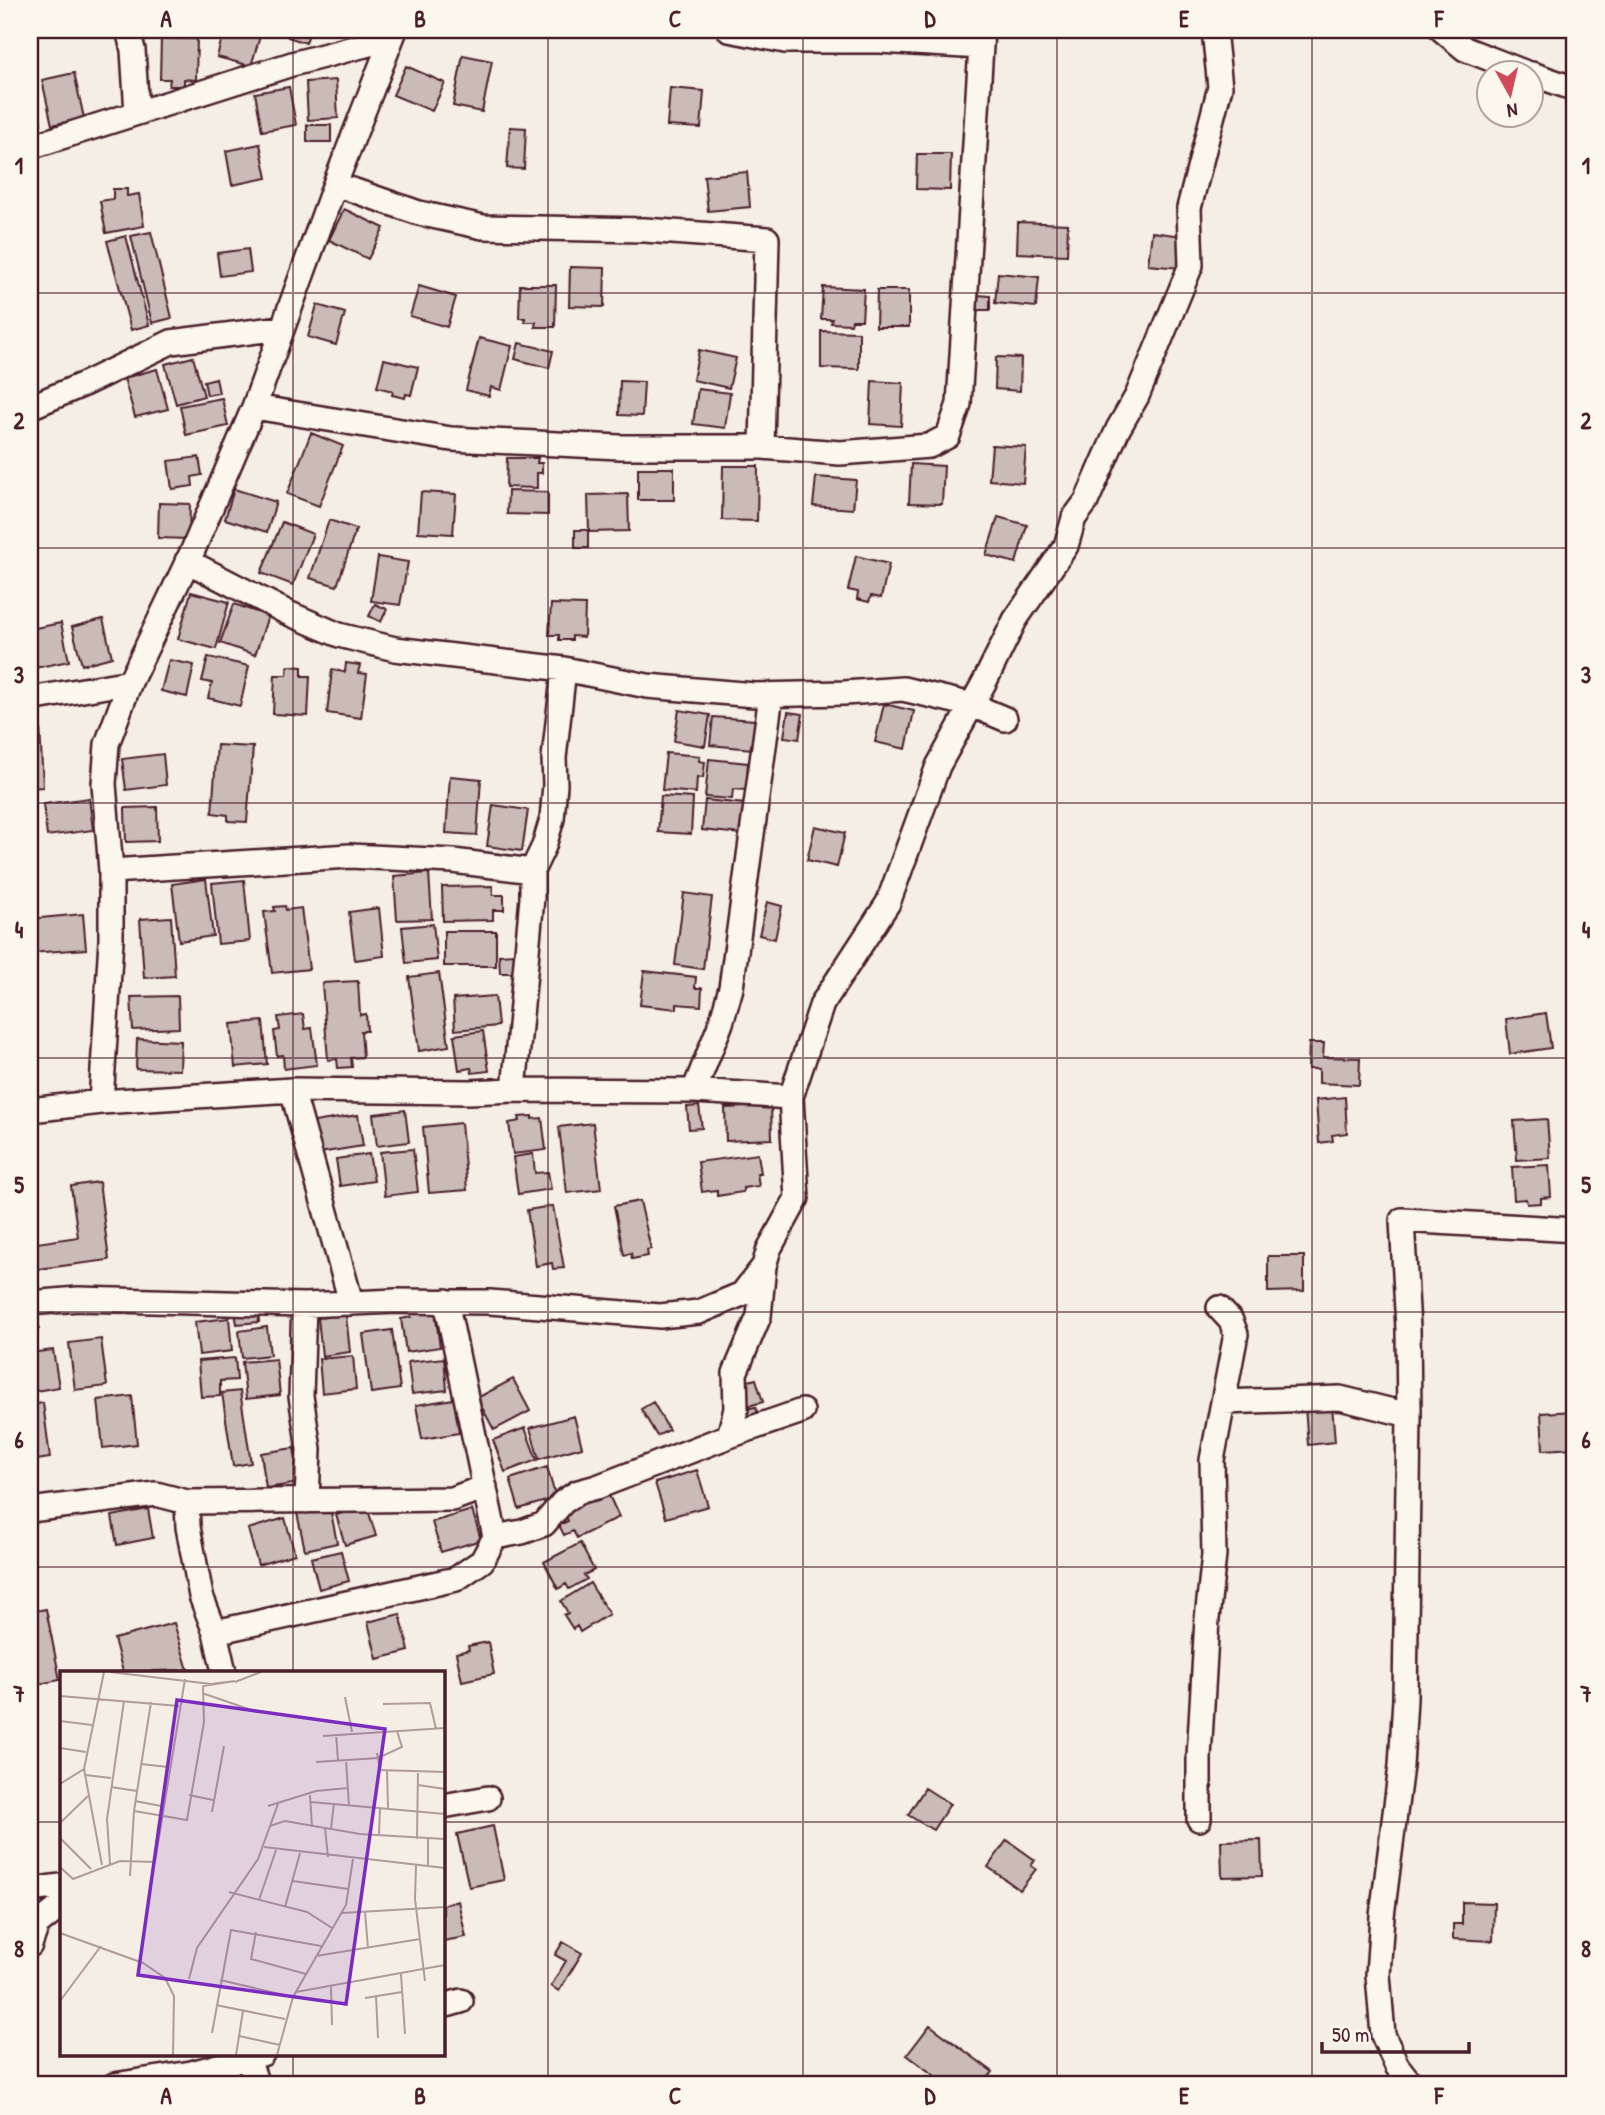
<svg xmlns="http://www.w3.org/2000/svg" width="1605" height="2115" viewBox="0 0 1605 2115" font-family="'Patrick Hand',sans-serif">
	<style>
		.building { fill: #cabbb6; stroke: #4a1f2b; stroke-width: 2 }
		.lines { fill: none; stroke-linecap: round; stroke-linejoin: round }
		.minor-casing { stroke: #4a1f2b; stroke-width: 28 }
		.minor { stroke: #fbf7ec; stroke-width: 23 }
		.grid { fill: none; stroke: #4a1f2b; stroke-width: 2; stroke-opacity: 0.55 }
		.inset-road { fill: none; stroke: #b09b9a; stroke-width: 2 }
		.view { fill: #7b2cbf; fill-opacity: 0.15; stroke: #7b2cbf; stroke-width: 3.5 }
		.inset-edge { fill: none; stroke: #4a1f2b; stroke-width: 3.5 }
		.neatline { fill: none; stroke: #4a1f2b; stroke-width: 2.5 }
		.grid-label { font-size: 23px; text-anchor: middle; font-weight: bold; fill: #4a1f2b }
	</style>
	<rect width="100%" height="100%" fill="#f4eee4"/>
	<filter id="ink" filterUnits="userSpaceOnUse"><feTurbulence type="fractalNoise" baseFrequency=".0143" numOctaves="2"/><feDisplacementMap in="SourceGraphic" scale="14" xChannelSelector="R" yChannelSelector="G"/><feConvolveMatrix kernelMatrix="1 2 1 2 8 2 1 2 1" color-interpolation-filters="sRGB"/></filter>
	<g filter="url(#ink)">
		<path class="building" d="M224 30H248L261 33 251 66 217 57Z
			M290 30H310L306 43 288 37Z
			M161 38 197 39 196 80 184 79V86H169L170 79H160Z
			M463 55 492 61 482 112 453 106Z
			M406 66 445 83 432 111 393 95Z
			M74 73 84 118 52 125 42 80Z
			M336 80 338 118 308 120 306 82Z
			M33 83 41 124 30 127V84Z
			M289 87 296 125 262 131 255 93Z
			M670 88 704 91 701 128 667 126Z
			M307 125H331V142H307Z
			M510 127 526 128 524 169 507 168Z
			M260 144 267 178 232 185 226 151Z
			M917 154H951L950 190 916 189Z
			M747 172 750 207 708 211 704 176Z
			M113 189H127V196L139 194 144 226 106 233 100 201 113 199Z
			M344 209 384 228 368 259 329 240Z
			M1018 222 1068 224 1067 255 1017 253Z
			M151 232 172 318 152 323 131 236Z
			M1152 232 1183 236 1180 268 1148 265Z
			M126 236 149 325 131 330 107 241Z
			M248 249 251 272 220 276 217 253Z
			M570 267 605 268 604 307 569 306Z
			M998 273 1039 277 1036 307 995 303Z
			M520 285H556L555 327H535L536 322H525V318H519Z
			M419 286 456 297 447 327 410 316Z
			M823 287 864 289 862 320H852L851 324 831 323 832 319H821Z
			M877 290H909V327H876Z
			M977 295 990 296V310H976Z
			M317 305 345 313 336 345 308 337Z
			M821 331 859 332V369L821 368Z
			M479 338 512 346 501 390 491 387 489 396 466 390Z
			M519 343 553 351 549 368 515 359Z
			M699 350 736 358 729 388 693 380Z
			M193 357 204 396 176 404 165 364Z
			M996 357 1021 358 1020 391 995 389Z
			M384 359 418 367 411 395 406 394 405 398 392 395 393 391 377 387Z
			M157 369 168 409 135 417 124 378Z
			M216 378 219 393 207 395 204 381Z
			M620 381 644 382 642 416 619 415Z
			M872 381 903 383 901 426 870 424Z
			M698 389 730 393 725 428 693 424Z
			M222 398 228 426 186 435 180 406Z
			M311 433 343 446 319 506 287 494Z
			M992 445 1026 447 1023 483 989 480Z
			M199 457 202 475 192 477 193 486 172 489 168 461Z
			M507 458H538L537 463H542V473H537V488L506 487Z
			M911 464 944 466 942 504 909 503Z
			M723 466H758L757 521 722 520Z
			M638 468H674V500H638Z
			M816 477 856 480 853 509 813 506Z
			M234 489 276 502 267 532 225 519Z
			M508 491 548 492V515L507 514Z
			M421 492 456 494 453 534 418 532Z
			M628 494 629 531 589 532 588 495Z
			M159 503 190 504 189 539 158 538Z
			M998 517 1027 525 1016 563 986 555Z
			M329 520 356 529 337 586 310 578Z
			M282 522 313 534 293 585 261 573Z
			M575 530H588V548H575Z
			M856 556 889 564 881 598 871 596 869 602 857 599 858 592 848 590Z
			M378 557 408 562 400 605 371 601Z
			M191 592 229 602 216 649 178 639Z
			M234 604 268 616 255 655 220 643Z
			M375 604 387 609 381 622 369 616Z
			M551 604 585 605 584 637 572 636V640H559V635H549Z
			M103 619 112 657 82 665 72 627Z
			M61 623 69 661 30 669V629Z
			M208 657 249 666 240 706 208 698 212 683 202 681Z
			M169 660 194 665 187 697 161 691Z
			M346 663 360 665 358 673 367 674 361 718 327 713 332 670 345 672Z
			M288 666 302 667V676H310L308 716 273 714 275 675H287Z
			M884 704 914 711 906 749 875 742Z
			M679 710 710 715 705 746 674 741Z
			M788 712 803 714 799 739 784 737Z
			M713 717 755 720 752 749 710 745Z
			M40 725 43 787 30 788V726Z
			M217 745 253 747 247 822 228 821V815L212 813Z
			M666 753 700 756 699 761 705 762 703 778 697 777 696 793 662 790Z
			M163 754 166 785 126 790 122 759Z
			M709 759 748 763 746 790 733 789 732 799 705 797Z
			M450 776 481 779 477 835 446 833Z
			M661 796 693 798 691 834 658 832Z
			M89 798 93 830 47 836 43 804Z
			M705 800 745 804 741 834 702 830Z
			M493 805 528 810 522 851 487 846Z
			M157 807 158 841 126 842 125 808Z
			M815 826 845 833 837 867 807 860Z
			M429 873 432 919 397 920 394 876Z
			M206 879 213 936 179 941 172 884Z
			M244 880 250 941 218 944 212 883Z
			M493 886V895H504V910H493V920L443 921 442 887Z
			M684 893 712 897 703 969 675 965Z
			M767 902 782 906 775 939 759 935Z
			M285 906 286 910 301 908 309 969 272 973 264 912 275 911 274 907Z
			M379 908 384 956 355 960 349 912Z
			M83 914 86 949 30 953V919Z
			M171 917 175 976 144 978 140 919Z
			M433 924 437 960 406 963 402 927Z
			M444 931H496V966H444Z
			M514 954V973H500L499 955Z
			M644 971 696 977 695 988H702L701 1006 677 1004V1009L640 1005Z
			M439 973 449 1046 419 1051 409 977Z
			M358 981 360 1015 366 1014 367 1031H361L363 1057 351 1058 352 1067 338 1068 337 1059 328 1060 322 983Z
			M178 996 179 1028 133 1030 131 997Z
			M495 996 498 1026 455 1030 453 999Z
			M1546 1013 1551 1048 1510 1054 1506 1019Z
			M303 1014 305 1029 312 1028 317 1065 284 1069 283 1055 277 1056 274 1031 280 1030 278 1017Z
			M263 1021 267 1064 235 1067 231 1024Z
			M483 1031 489 1071 472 1073 471 1068 459 1070 454 1035Z
			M137 1039 181 1041 180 1070 136 1069Z
			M1309 1043H1324L1323 1057 1360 1058 1359 1085 1319 1083V1069H1308Z
			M1345 1097 1347 1133 1332 1135 1333 1141 1319 1143 1316 1100Z
			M699 1106 702 1128 689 1129 687 1107Z
			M771 1106 772 1139 726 1141 725 1108Z
			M405 1110 409 1142 377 1146 373 1114Z
			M358 1115 363 1146 319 1153 314 1122Z
			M532 1116V1119L542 1118 546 1150 513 1154 509 1123 520 1121 519 1117Z
			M1547 1119 1550 1158 1517 1160 1514 1121Z
			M461 1123 467 1190 429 1193 423 1127Z
			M593 1123 601 1189 567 1193 559 1127Z
			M413 1149 418 1192 385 1196 380 1152Z
			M369 1154 374 1181 340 1186 336 1159Z
			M533 1154 535 1173 548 1172 551 1189 518 1194 513 1157Z
			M758 1154 761 1173H757L759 1186 743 1188V1192L717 1196V1190L702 1192 698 1162Z
			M1549 1165 1551 1197 1541 1198V1203L1527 1204 1526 1199 1514 1200 1512 1167Z
			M99 1182 109 1260 30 1270V1244L78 1237 71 1186Z
			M640 1201 651 1249 647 1250 648 1256 632 1259 631 1253 624 1255 614 1206Z
			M553 1206 564 1268 553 1269 552 1263 536 1266 527 1210Z
			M1268 1256H1304V1291L1268 1292Z
			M258 1310 259 1322 237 1324 235 1312Z
			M435 1311 440 1347 406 1352 401 1319 411 1317 410 1314Z
			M37 1313 39 1329 30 1330V1314Z
			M346 1315 350 1352 322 1356 318 1318Z
			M229 1318 232 1351 199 1355 195 1322Z
			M267 1327 270 1355 242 1358 239 1331Z
			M392 1330 400 1389 371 1393 363 1334Z
			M101 1339 107 1386 75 1390 69 1343Z
			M53 1350 59 1387 30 1392V1353Z
			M353 1356 356 1389 322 1393 319 1359Z
			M235 1358 237 1380 220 1381V1396L201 1397 198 1361Z
			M444 1358 447 1390 412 1394 408 1362Z
			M276 1359 280 1395 246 1399 242 1362Z
			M513 1379 530 1411 494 1430 477 1398Z
			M756 1379 763 1402 748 1406 741 1383Z
			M240 1391 251 1463 233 1466 222 1393Z
			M132 1396 137 1444 103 1448 98 1400Z
			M454 1399 459 1433 422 1439 416 1405Z
			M653 1402 669 1430 657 1436 641 1409Z
			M43 1403 50 1458 30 1461V1405Z
			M1332 1405 1335 1442 1308 1445 1305 1407Z
			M756 1407 758 1416 747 1418 744 1409Z
			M1575 1411V1448L1543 1450 1541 1413Z
			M574 1416 582 1447 539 1459 530 1428Z
			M525 1428 537 1460 505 1472 493 1440Z
			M294 1448 300 1483 266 1488 261 1453Z
			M547 1467 556 1498 519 1509 510 1479Z
			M697 1470 708 1506 666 1518 655 1483Z
			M607 1491 619 1517 577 1538 573 1531 564 1535 559 1525 568 1521 564 1511Z
			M367 1506 376 1536 345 1545 336 1515Z
			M330 1507 337 1543 305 1550 297 1513Z
			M148 1509 153 1538 117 1545 112 1516Z
			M472 1510 481 1540 441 1552 432 1522Z
			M285 1518 295 1554 258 1565 248 1529Z
			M580 1543 594 1570 584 1575 587 1579 569 1589 566 1584 558 1589 544 1562Z
			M341 1551 349 1581 319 1589 311 1558Z
			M590 1583 609 1614 580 1632 577 1626 573 1629 564 1615 568 1613 561 1601Z
			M46 1609 60 1680 33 1685 30 1667V1612Z
			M400 1614 409 1651 377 1659 368 1622Z
			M174 1623 188 1670 123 1672 114 1639Z
			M488 1642 494 1674 462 1681 456 1653 469 1650 468 1646Z
			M925 1788 950 1804 933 1830 908 1815Z
			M493 1826 504 1880 469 1887 457 1834Z
			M1007 1840 1035 1860 1031 1866 1036 1869 1020 1890 988 1867Z
			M1261 1840 1262 1876 1222 1877 1221 1841Z
			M458 1901 466 1937 443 1941V1905Z
			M1462 1902 1494 1903 1493 1941 1453 1939V1924H1462Z
			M563 1942 582 1953 559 1991 551 1986 566 1961 555 1955Z
			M930 2025 993 2072 982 2085H947L907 2055Z"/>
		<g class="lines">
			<defs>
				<path id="minor" d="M128 30 133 50 137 113
					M729 30 785 41H880L981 47
					M1442 30 1465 49 1529 74
					M1532 74 1575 89
					M30 147 292 64 392 38
					M335 184 419 213 483 227 645 230 767 239 762 447
					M30 407 82 385 171 342 281 328
					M254 407 451 439 620 447H762L840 453 929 446 948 436 959 404 982 30
					M187 561 288 613 339 635 395 649 564 669 647 686 755 695 844 693 903 689 972 705 1005 719
					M30 699 130 682
					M111 871 350 856 453 861 532 871
					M292 1090 351 1302
					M514 1090 532 898V871L544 846 552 819 555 785 554 758 564 669
					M694 1091 721 1023 731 988 771 695
					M101 1102 111 940V871L104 784 107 744 130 682 193 550 254 407 335 184 395 30
					M30 1110 101 1102 292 1090 469 1092 514 1090 694 1091 791 1097
					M446 1301 495 1537
					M30 1303 78 1299 304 1305 397 1301 490 1302 660 1316 699 1312 742 1294 764 1266
					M304 1305 301 1396 309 1449 307 1501
					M1223 1402 1340 1398 1409 1415
					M729 1436 736 1409 735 1373 759 1316 764 1266 769 1249 797 1198 791 1097 822 1004 888 903 938 766 985 681 1015 620 1066 546 1074 518 1086 502 1118 429 1137 396 1191 265 1189 208 1220 87 1214 30
					M187 1502 188 1527 201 1596 215 1632 224 1672
					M30 1510 156 1494 187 1502 452 1499 485 1487
					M215 1632 456 1579 482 1561 495 1537 522 1532 544 1524 563 1502 578 1492 597 1487 729 1436 802 1411
					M443 1806 488 1798
					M1199 1819V1757L1207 1619 1214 1555 1212 1460 1236 1334 1231 1321 1219 1308
					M30 1890 61 1886
					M30 1945 37 1925 61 1906
					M443 2006 461 2001
					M248 2058 257 2085
					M114 2085 191 2073 262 2054
					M1412 2085 1397 2066 1383 2035 1378 1975 1382 1916 1401 1766 1405 1699 1409 1415 1408 1328 1402 1220 1575 1230"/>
			</defs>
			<use href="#minor" class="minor-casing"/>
			<use href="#minor" class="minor"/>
		</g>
	</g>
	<path class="grid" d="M293 30V1672M548 30V2085M803 30V2085M1057 30V2085M1312 30V2085M30 293H1575M30 548H1575M30 803H1575M30 1058H1575M30 1312H1575M30 1567H1575M30 1822H61M443 1822H1575M293 2054V2085"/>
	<g transform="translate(60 1671)">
		<rect width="385" height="385" fill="#f4eee4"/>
		<path class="inset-road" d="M50 1 151 13 175 10 143 15M175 11 201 1M142 22 197 41M0 25 119 35M285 26 292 61M323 33 370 32 376 58M0 50 32 54M276 63 278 89M263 65 385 57M0 77 26 81M317 82 320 99 385 101M286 89 289 135M256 91 318 87 342 76 337 60M81 93 108 96M327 100 328 137M25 104 51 107M0 113 24 98M358 114 385 118M51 116 77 120M129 124 153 129M250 124 252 156M75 130 101 135M251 131 385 143M208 135 256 120 288 117M74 140 127 149 144 51 143 15M152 141 164 75M0 152 28 125M210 155 225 150 300 163 385 168M265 157 268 186M271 158 274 132M319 164 320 137M0 167 31 198M357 168 358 100M204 176 385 197M50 193 47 148 64 30M42 194 24 98 44 1M356 194 355 228 365 310M368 195V168M0 196 13 208 60 190 95 191 125 8M70 205 74 140 91 31M233 210 288 218M169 221 247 241 272 257M199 229 216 179M225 236 240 182M305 241 308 277M282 242 385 236M196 261 191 288 246 303M0 262 83 292 105 307 114 325 113 384M256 285 360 268M341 303 345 363M129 308 137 277 198 188 218 133M160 309 233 326M271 316 272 354M236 321 385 294M316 325 318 367M305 327 342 321M0 330 41 275M156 334 225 348M152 362 171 259 261 275M179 365 220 374M176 384 183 340M217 384 233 326 286 234 293 188"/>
		<path class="view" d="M117 29 325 58 286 333 78 304Z"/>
		<rect width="385" height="385" class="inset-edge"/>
	</g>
	<rect width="1605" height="2115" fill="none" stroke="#fbf7ec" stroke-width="77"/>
	<g transform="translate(1510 94) rotate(172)"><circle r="33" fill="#fbf7ec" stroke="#b4a19f" stroke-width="2"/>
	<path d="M0-5L12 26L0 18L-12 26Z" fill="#d1495b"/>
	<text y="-10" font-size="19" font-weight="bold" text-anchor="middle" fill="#4a1f2b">N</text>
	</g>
	<path d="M1322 2042v10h147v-10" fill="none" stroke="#4a1f2b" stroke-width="3.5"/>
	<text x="1332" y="2042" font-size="21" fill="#4a1f2b" stroke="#fbf7ec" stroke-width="5" paint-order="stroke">50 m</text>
	<rect x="38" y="38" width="1528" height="2038" class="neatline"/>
	<g class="grid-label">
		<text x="166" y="27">A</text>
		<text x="420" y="27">B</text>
		<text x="675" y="27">C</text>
		<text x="930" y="27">D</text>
		<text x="1184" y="27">E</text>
		<text x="1439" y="27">F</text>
		<text x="19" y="174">1</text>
		<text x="1586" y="174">1</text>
		<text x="19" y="429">2</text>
		<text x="1586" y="429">2</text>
		<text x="19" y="683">3</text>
		<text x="1586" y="683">3</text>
		<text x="19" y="938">4</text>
		<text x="1586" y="938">4</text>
		<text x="19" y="1193">5</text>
		<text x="1586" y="1193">5</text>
		<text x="19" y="1448">6</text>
		<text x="1586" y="1448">6</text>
		<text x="19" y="1702">7</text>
		<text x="1586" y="1702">7</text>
		<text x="19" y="1957">8</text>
		<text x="1586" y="1957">8</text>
		<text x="166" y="2104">A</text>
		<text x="420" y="2104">B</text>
		<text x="675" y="2104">C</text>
		<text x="930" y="2104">D</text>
		<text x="1184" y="2104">E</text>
		<text x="1439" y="2104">F</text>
	</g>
</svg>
